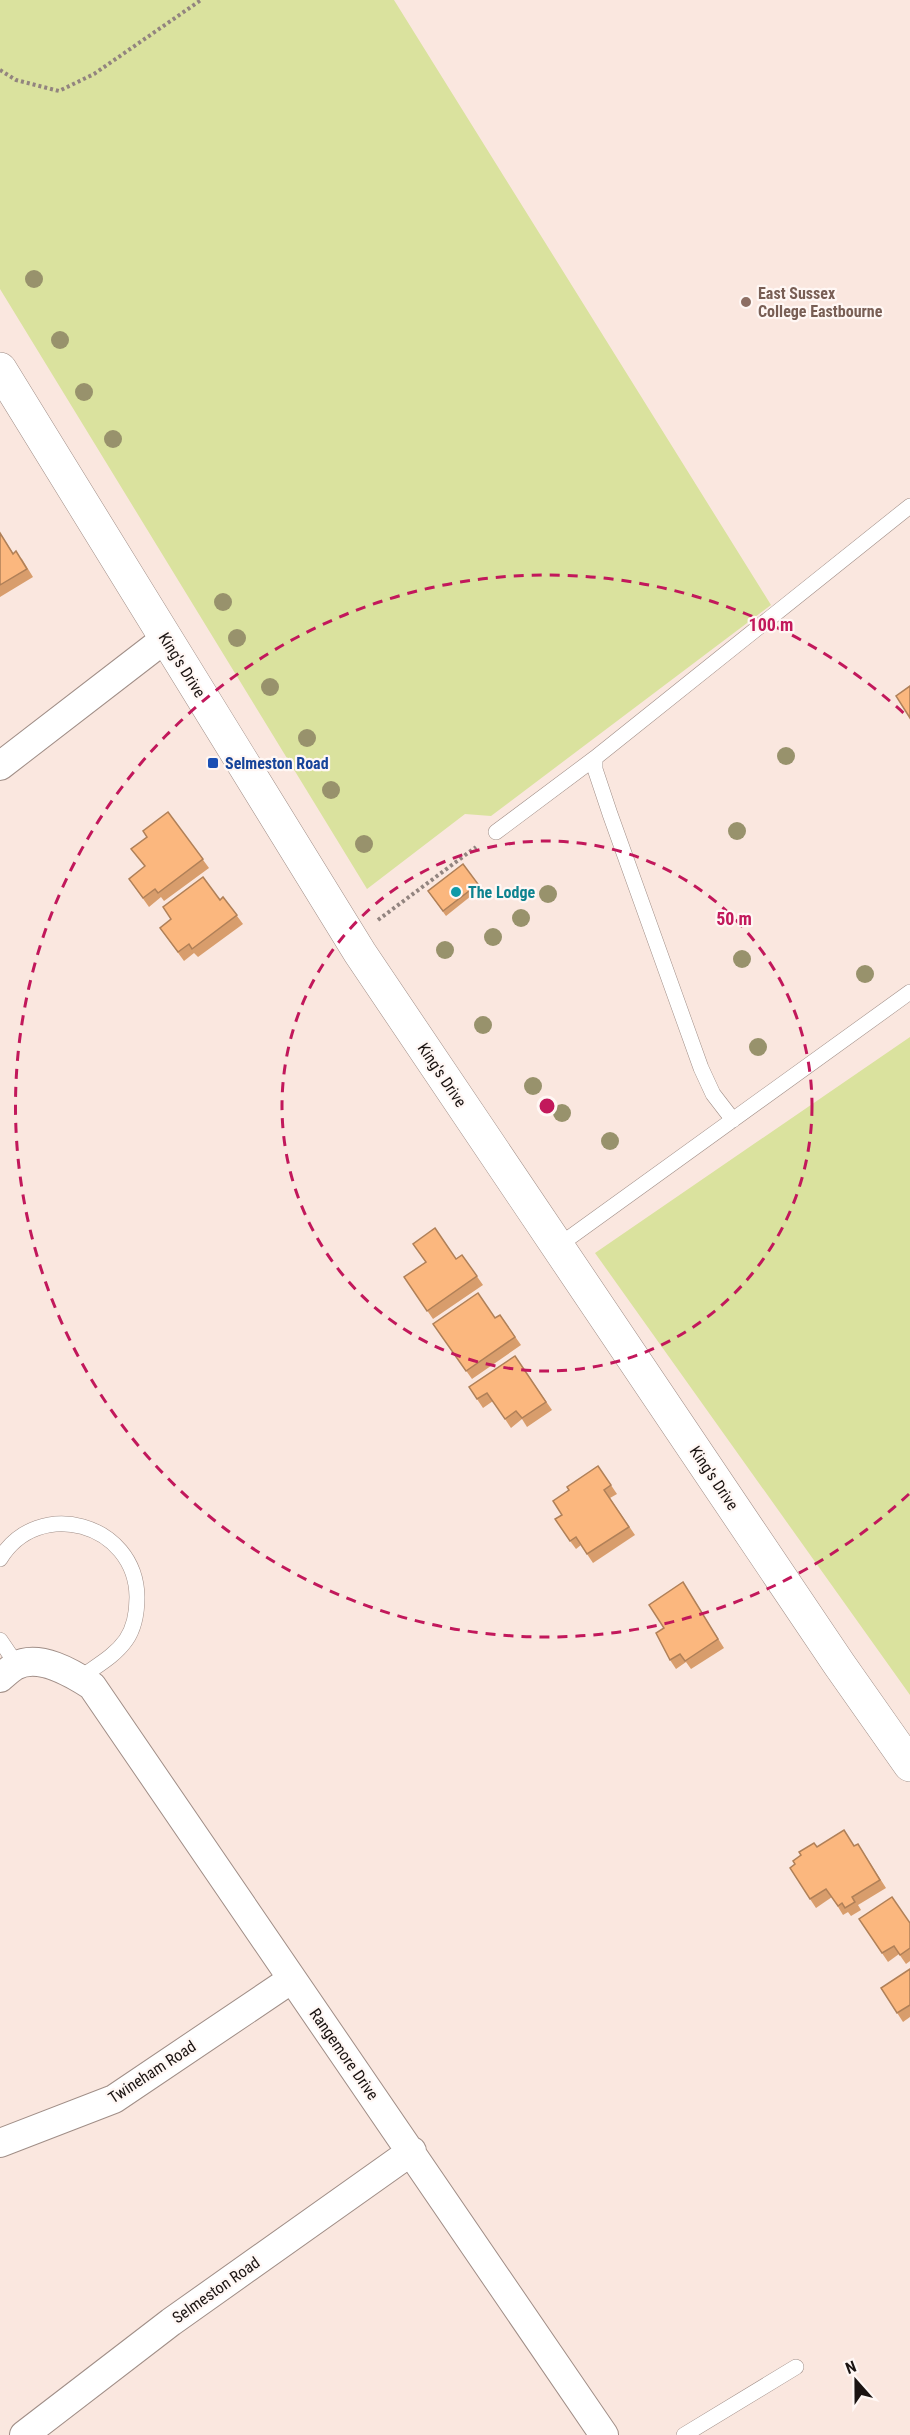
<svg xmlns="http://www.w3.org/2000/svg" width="910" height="2435" viewBox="0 0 910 2435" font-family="'Roboto Condensed',sans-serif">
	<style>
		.green { fill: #dae29e }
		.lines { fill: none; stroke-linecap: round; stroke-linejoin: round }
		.service-casing { stroke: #a08e87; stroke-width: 16 }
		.minor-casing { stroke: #a08e87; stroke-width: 30 }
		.primary-casing { stroke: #a08e87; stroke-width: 34 }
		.path { stroke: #92847f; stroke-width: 4; stroke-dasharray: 3 3; stroke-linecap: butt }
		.service { stroke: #fff; stroke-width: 15 }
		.minor { stroke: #fff; stroke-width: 28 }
		.primary { stroke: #fff; stroke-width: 33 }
		.tree { fill: #98926c }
		.wall { fill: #d89d6c }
		.building { fill: #fbb77e; stroke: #b08058; stroke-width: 1.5 }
		.ring { fill: none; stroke: #c2185b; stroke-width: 3; stroke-dasharray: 10 8 }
		.education-dot { fill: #8d6e63; stroke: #fff7f4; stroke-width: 2 }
		.transit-dot { fill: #1a4fb4; stroke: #fff7f4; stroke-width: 2 }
		.culture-dot { fill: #0f9aa8; stroke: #fff7f4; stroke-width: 2 }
		.labels { text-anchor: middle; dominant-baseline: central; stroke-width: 4.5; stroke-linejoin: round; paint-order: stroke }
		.education-label { font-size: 16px; font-weight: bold; fill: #785e54; stroke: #fff7f4; text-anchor: start }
		.street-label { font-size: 16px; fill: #1b1412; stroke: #fff7f4 }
		.transit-label { font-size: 16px; font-weight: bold; fill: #164399; stroke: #fff7f4; text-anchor: start }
		.culture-label { font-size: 16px; font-weight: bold; fill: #0d838f; stroke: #fff7f4; text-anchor: start }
		.centre { fill: #c2185b; stroke: #fff7f4; stroke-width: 3 }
		.ring-label { font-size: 18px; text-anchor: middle; font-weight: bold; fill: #c2185b; stroke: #fff7f4; stroke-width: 4.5; stroke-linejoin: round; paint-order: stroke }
	</style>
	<rect width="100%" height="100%" fill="#fae7df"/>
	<path class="green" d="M0 0H394L771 605 491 816 465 814 367 889 0 289Z
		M910 1037V1695L595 1253Z"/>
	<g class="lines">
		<defs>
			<path id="service" d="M496 832 595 758
				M733 1120 713 1094 701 1068 610 814 595 769V758L910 506
				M558 1246 910 992
				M0 1559C38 1496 136 1523 137 1597 137 1612 135 1627 126 1640 114 1657 96 1666 80 1678
				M0 1640 17 1665
				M684 2435 796 2367"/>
			<path id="minor" d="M0 766 166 638
				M0 1678C5 1674 10 1669 15 1666 39 1653 72 1673 92 1686L604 2435
				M0 2143 114 2099 292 1979
				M24 2435 171 2322 412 2151"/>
			<path id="primary" d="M0 369 360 953 839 1664 910 1765"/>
		</defs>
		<use href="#service" class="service-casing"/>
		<use href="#minor" class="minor-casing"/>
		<use href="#primary" class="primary-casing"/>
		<path class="path" d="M0 70 16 80 59 91 94 74 201 0
			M378 920 476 847"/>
		<use href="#service" class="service"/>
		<use href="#minor" class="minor"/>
		<use href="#primary" class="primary"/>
	</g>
	<g class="tree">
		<circle cx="34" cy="279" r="9"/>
		<circle cx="60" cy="340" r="9"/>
		<circle cx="84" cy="392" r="9"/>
		<circle cx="113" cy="439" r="9"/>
		<circle cx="223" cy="602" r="9"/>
		<circle cx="237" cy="638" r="9"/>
		<circle cx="270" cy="687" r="9"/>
		<circle cx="307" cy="738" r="9"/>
		<circle cx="786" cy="756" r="9"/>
		<circle cx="331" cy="790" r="9"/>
		<circle cx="737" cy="831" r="9"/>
		<circle cx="364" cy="844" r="9"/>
		<circle cx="548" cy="894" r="9"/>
		<circle cx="521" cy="918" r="9"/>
		<circle cx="493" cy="937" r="9"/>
		<circle cx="445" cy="950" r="9"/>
		<circle cx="742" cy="959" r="9"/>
		<circle cx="865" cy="974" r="9"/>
		<circle cx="483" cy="1025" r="9"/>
		<circle cx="758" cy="1047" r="9"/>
		<circle cx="533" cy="1086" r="9"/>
		<circle cx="562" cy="1113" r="9"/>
		<circle cx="610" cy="1141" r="9"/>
	</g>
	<path class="wall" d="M0 533 13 553 22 559 33 577 0 597Z
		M168 812 209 868 164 901 161 897 149 907 129 879 144 867Z
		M463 864 481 888 446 916 428 891Z
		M223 897 243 924 198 957 194 953 184 961 160 928 220 900Z
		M462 1255 483 1285 433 1319 404 1277 426 1262 456 1259Z
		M500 1315 521 1345 472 1379 433 1324 495 1318Z
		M515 1356 552 1410 527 1427 522 1419 511 1428 493 1401 483 1408 469 1387Z
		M598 1466 617 1494 610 1498 635 1535 593 1563 581 1545 576 1549 570 1541 562 1515Z
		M683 1582 724 1648 691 1669 686 1662 676 1669 670 1660 664 1628Z
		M858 1844 886 1888 858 1905 861 1910 851 1916 848 1912 843 1915 832 1897 816 1908 810 1899 795 1864 817 1847 855 1846Z
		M859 1919 910 1923V1961L906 1964 899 1954 888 1962Z
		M910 1969V2017L903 2022 881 1988Z"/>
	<path class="building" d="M0 533 13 554 16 551 27 569 0 585Z
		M910 686V718L896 696Z
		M168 812 203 859 158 893 155 889 143 898 129 879 145 866 131 849 147 837 143 831Z
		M463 864 478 884 443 911 428 891Z
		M203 877 220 900 223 897 237 915 192 949 189 944 178 952 160 928 171 919 163 907Z
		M435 1228 456 1259 462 1255 477 1276 427 1311 404 1277 426 1262 413 1244Z
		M478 1293 495 1318 500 1315 515 1337 466 1371 433 1324Z
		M515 1356 546 1402 522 1418 516 1411 505 1419 487 1393 477 1399 469 1387Z
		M598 1466 611 1485 604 1490 629 1527 587 1554 576 1537 570 1541 555 1519 562 1515 553 1501 569 1490 567 1487Z
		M683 1582 718 1639 685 1661 680 1654 670 1660 656 1633 664 1628 649 1605Z
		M844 1830 854 1846 858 1844 880 1880 852 1897 855 1902 845 1908 842 1903 838 1906 826 1889 810 1899 790 1868 795 1864 793 1861 801 1855 799 1852 814 1843 817 1847Z
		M892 1897 910 1923V1948L900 1955 894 1946 882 1953 859 1919Z
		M910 1969V2005L897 2013 881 1988Z"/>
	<g class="ring">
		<circle cx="547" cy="1106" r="265"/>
		<path d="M909 1494A531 531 0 1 1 909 718"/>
	</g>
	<circle class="education-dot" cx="746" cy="302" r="6"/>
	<rect class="transit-dot" x="207" y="757" width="12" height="12" rx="3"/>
	<circle class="culture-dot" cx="456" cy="892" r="6"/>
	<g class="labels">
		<g class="education-label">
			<text x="758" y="293">East Sussex<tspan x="758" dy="18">College Eastbourne</tspan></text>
		</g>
		<g class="street-label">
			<text transform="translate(182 665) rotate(58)">King's Drive</text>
			<text transform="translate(442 1075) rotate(56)">King's Drive</text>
			<text transform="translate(714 1478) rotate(56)">King's Drive</text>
			<text transform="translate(344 2054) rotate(55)">Rangemore Drive</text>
			<text transform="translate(152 2072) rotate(-33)">Twineham Road</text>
			<text transform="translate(216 2290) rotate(-35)">Selmeston Road</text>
		</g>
		<g class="transit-label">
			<text x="225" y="763">Selmeston Road</text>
		</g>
		<g class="culture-label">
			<text x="468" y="892">The Lodge</text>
		</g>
	</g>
	<circle cx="547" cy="1106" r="9" class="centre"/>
	<g class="ring-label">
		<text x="771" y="631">100 m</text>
		<text x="734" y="925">50 m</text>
	</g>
	<g transform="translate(856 2381) rotate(339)" stroke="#fff7f4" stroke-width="4.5" paint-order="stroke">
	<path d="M0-4.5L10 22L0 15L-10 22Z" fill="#1b1412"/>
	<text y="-9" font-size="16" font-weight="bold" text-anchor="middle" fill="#1b1412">N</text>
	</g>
</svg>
